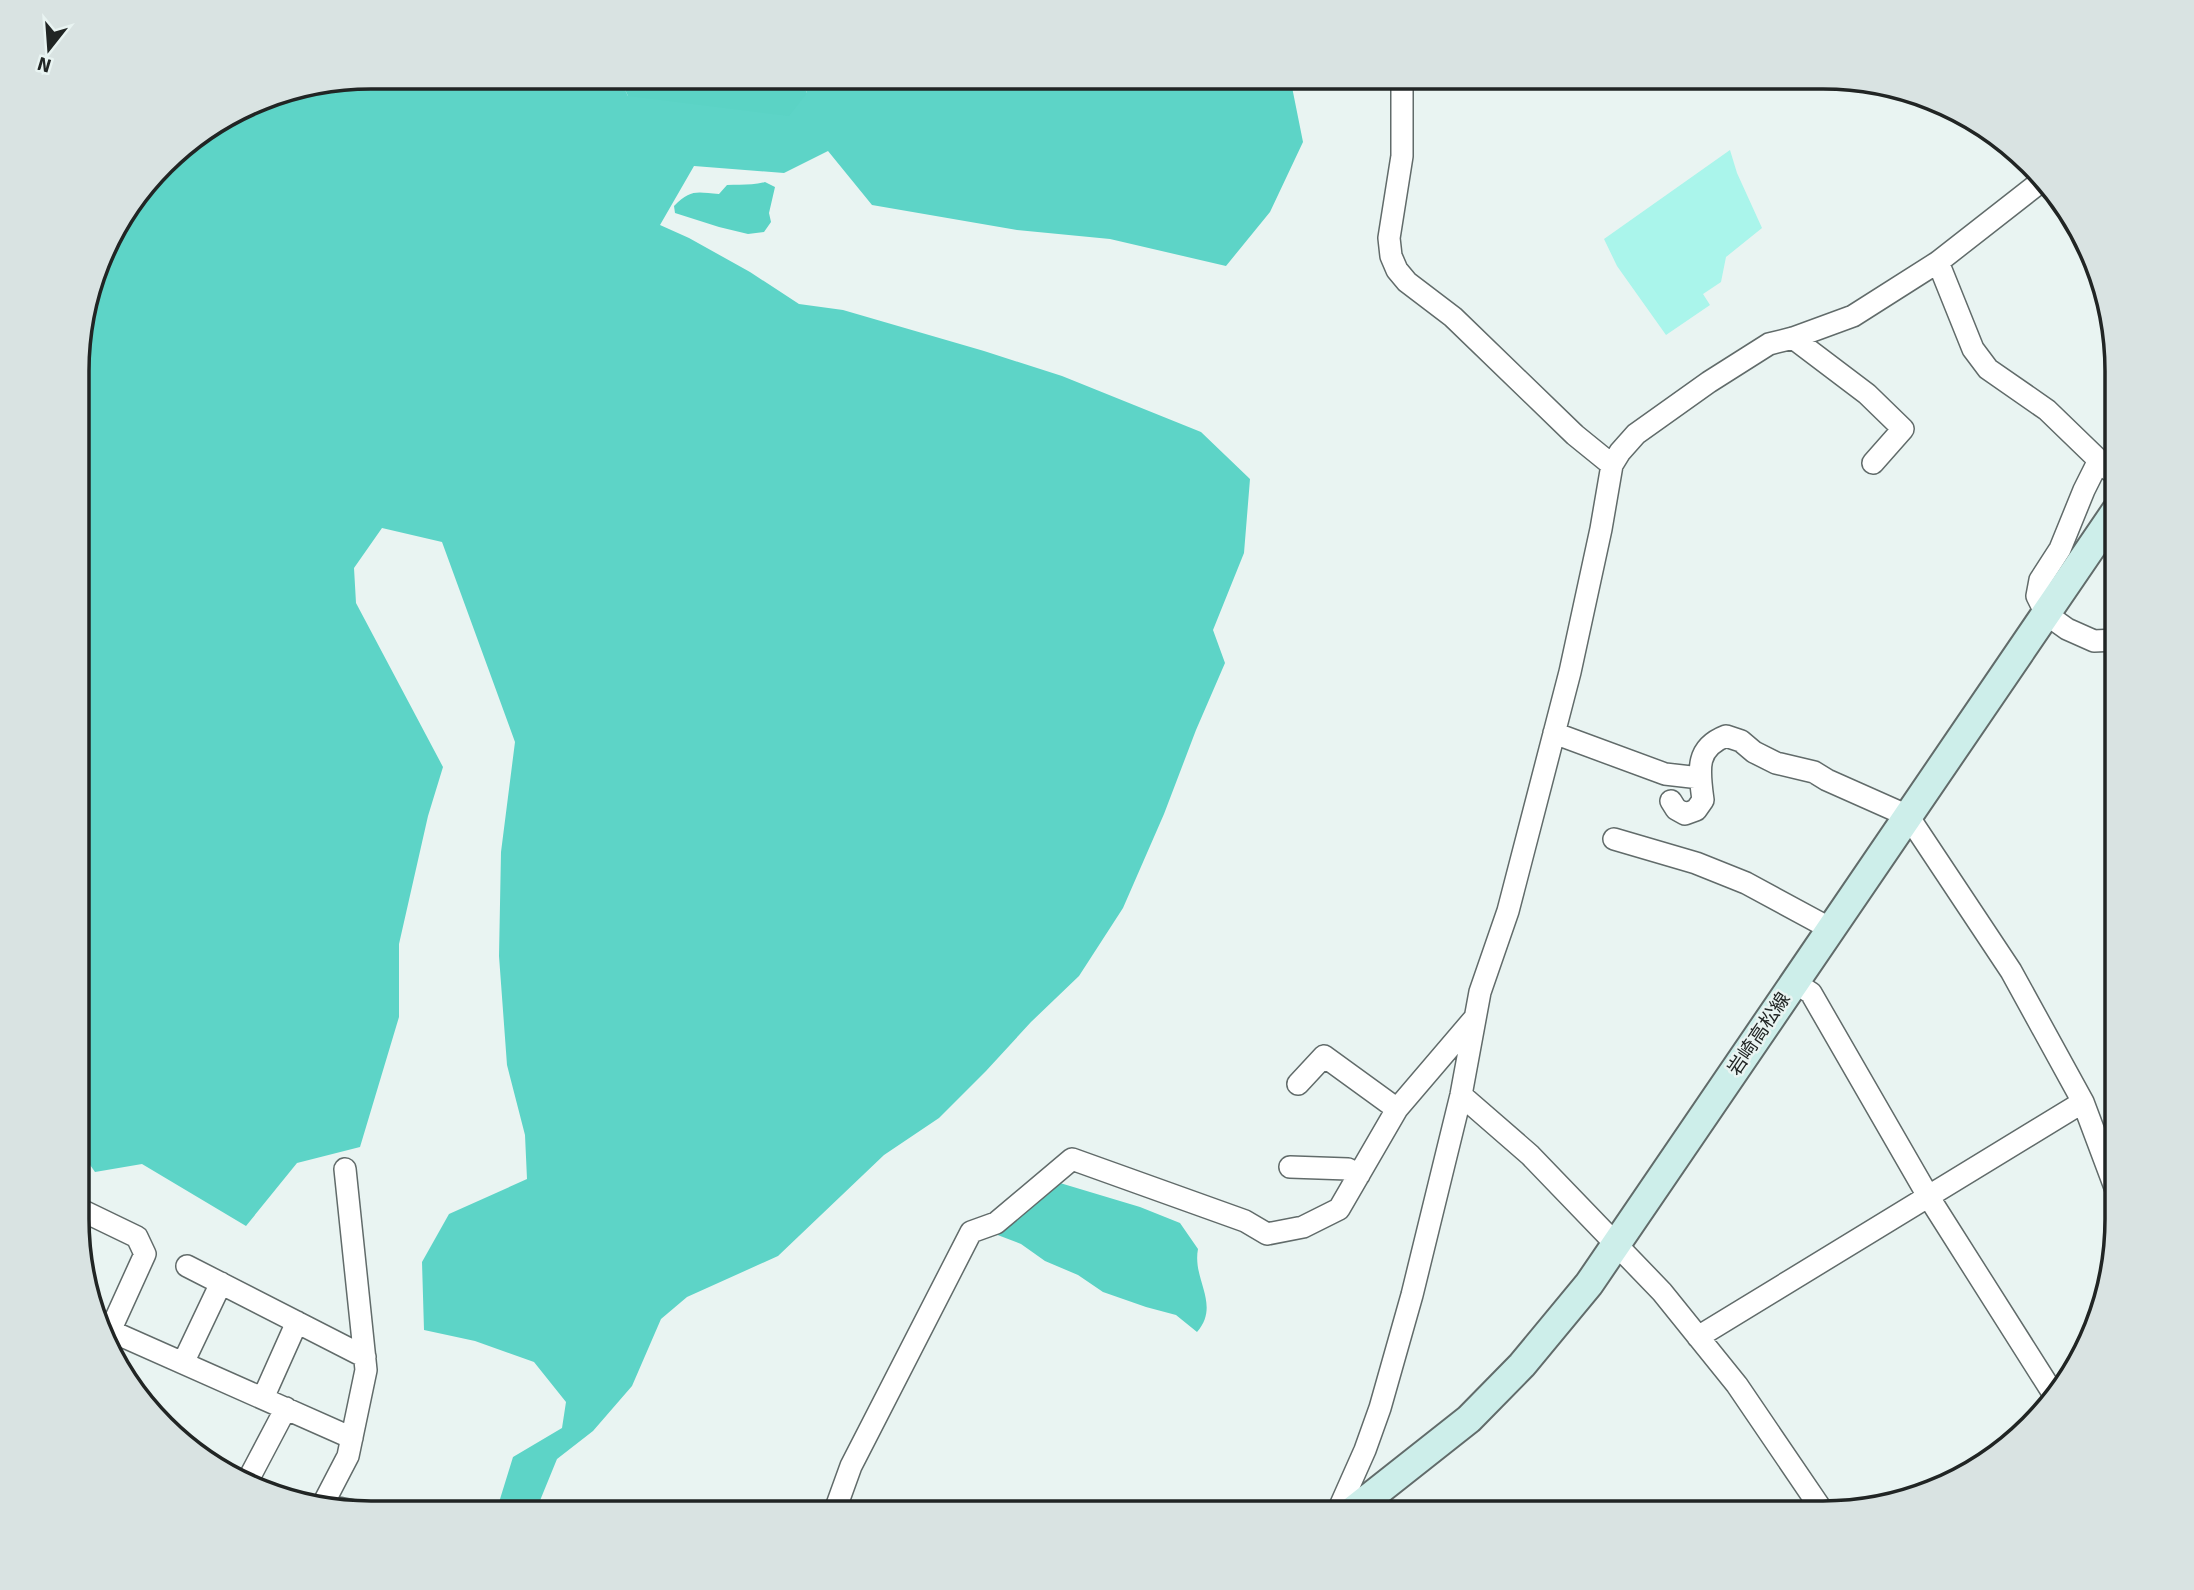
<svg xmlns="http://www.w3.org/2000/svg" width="2194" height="1590" viewBox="0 0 2194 1590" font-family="Signika,'Noto Sans JP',sans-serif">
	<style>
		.green { fill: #aaf5eb }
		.forest { fill: #5dd4c7 }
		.water { fill: #5bd3c5 }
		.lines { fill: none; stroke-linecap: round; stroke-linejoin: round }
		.street-casing { stroke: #616b6a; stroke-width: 24 }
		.secondary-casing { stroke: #616b6a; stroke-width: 32 }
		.street { stroke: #fff; stroke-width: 21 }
		.secondary { stroke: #cdeeea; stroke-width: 28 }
		.labels { text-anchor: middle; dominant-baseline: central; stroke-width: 5; stroke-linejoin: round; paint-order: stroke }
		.street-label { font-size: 19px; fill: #212524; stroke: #e9f4f2 }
		.rim { fill: none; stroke: #212524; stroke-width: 3.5 }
	</style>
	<rect width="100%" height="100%" fill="#e9f4f2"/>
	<path class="green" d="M1730 150 1737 173 1762 228 1726 257 1721 282 1703 294 1710 305 1666 335 1617 266 1604 239Z"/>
	<path class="forest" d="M372 77H619L628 96 807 93 800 77H1290L1303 142 1270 212 1226 266 1110 239 1017 230 872 205 828 151 784 173 694 166 660 225 689 238 750 272 799 304 843 310 984 351 1062 376 1201 432 1250 479 1244 553 1213 630 1225 663 1196 730 1164 814 1123 908 1079 976 1031 1022 986 1071 939 1118 884 1155 778 1256 687 1297 661 1319 632 1386 593 1431 557 1459 539 1503 533 1512H496L513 1457 562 1428 566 1402 534 1362 475 1341 424 1330 422 1262 449 1214 527 1179 525 1135 507 1065 499 956 501 852 515 742 442 542 382 528 354 568 356 603 443 767 428 816 399 944V1017L360 1147 297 1163 246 1226 142 1164 95 1172 79 1149V334L108 241 177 150 259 99Z"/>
	<path class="water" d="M619 77H800L807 93 789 116 628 96Z
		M765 182 775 187 769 213 771 222 764 232 748 234 719 227 675 213 674 206C691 189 696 192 719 194L727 185C740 184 752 186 765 182Z
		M1060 1183 1140 1207 1180 1223 1198 1249C1192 1280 1221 1304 1197 1332L1176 1315 1146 1307 1103 1292 1078 1275 1045 1261 1021 1244 995 1234Z"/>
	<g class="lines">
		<defs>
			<path id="street" d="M1402 77V156L1389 238 1391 256 1397 270 1407 282 1453 317 1575 435 1612 465
				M1938 262 1973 349 1988 369 2047 410 2109 470
				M1793 338 1867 394 1903 429 1873 463
				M2099 460 2084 490 2060 549 2040 580 2037 596 2046 614 2067 629 2094 641 2116 640
				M1554 733 1665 774 1700 778
				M1671 801 1676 809 1685 814 1696 810 1703 800C1699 770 1695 748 1726 736L1741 741 1754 752 1776 763 1814 772 1827 780 1908 816 2011 971 2083 1102 2116 1190
				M1614 839 1696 863 1746 883 1831 929
				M1794 982 1811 993 1928 1196 2056 1398
				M1298 1084 1324 1056 1397 1109
				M1461 1095 1530 1155 1662 1292 1737 1385 1824 1513
				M1290 1167 1348 1169 1359 1175
				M79 1209 137 1237 145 1254 110 1331
				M187 1266 365 1357
				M104 1328 352 1438
				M1698 1337 2083 1102
				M183 1363 221 1283
				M263 1398 297 1322
				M247 1482 286 1408
				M323 1505 359 1512
				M322 1506 348 1456 366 1370 345 1169
				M834 1513 851 1466 971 1232 996 1223 1072 1159 1245 1221 1267 1234 1303 1227 1339 1209 1397 1109 1473 1020
				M1337 1513 1365 1450 1380 1408 1412 1295 1461 1095 1480 992 1508 911 1570 672 1601 529 1612 465 1620 452 1636 434 1709 382 1769 344 1793 338 1853 316 1938 262 2039 183"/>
			<path id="secondary" d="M1350 1513 1469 1419 1522 1365 1589 1284 2116 511"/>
		</defs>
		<use href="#street" class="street-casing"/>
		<use href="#secondary" class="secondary-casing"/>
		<use href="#street" class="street"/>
		<use href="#secondary" class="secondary"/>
	</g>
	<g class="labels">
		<g class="street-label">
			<text transform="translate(1759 1034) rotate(-56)">岩崎高松線</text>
		</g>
	</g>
	<path d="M0 0H2194V1590H0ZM371 89H1823A282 282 0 0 1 2105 371V1219A282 282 0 0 1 1823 1501H371A282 282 0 0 1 89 1219V371A282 282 0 0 1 371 89Z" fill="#d9e3e2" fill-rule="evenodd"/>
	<path class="rim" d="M371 89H1823A282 282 0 0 1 2105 371V1219A282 282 0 0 1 1823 1501H371A282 282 0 0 1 89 1219V371A282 282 0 0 1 371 89Z"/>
	<g transform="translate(49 49) rotate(197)" stroke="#e9f4f2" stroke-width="5" paint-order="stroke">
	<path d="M0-5L12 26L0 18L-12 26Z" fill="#212524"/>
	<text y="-10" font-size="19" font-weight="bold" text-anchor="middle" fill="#212524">N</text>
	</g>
</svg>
